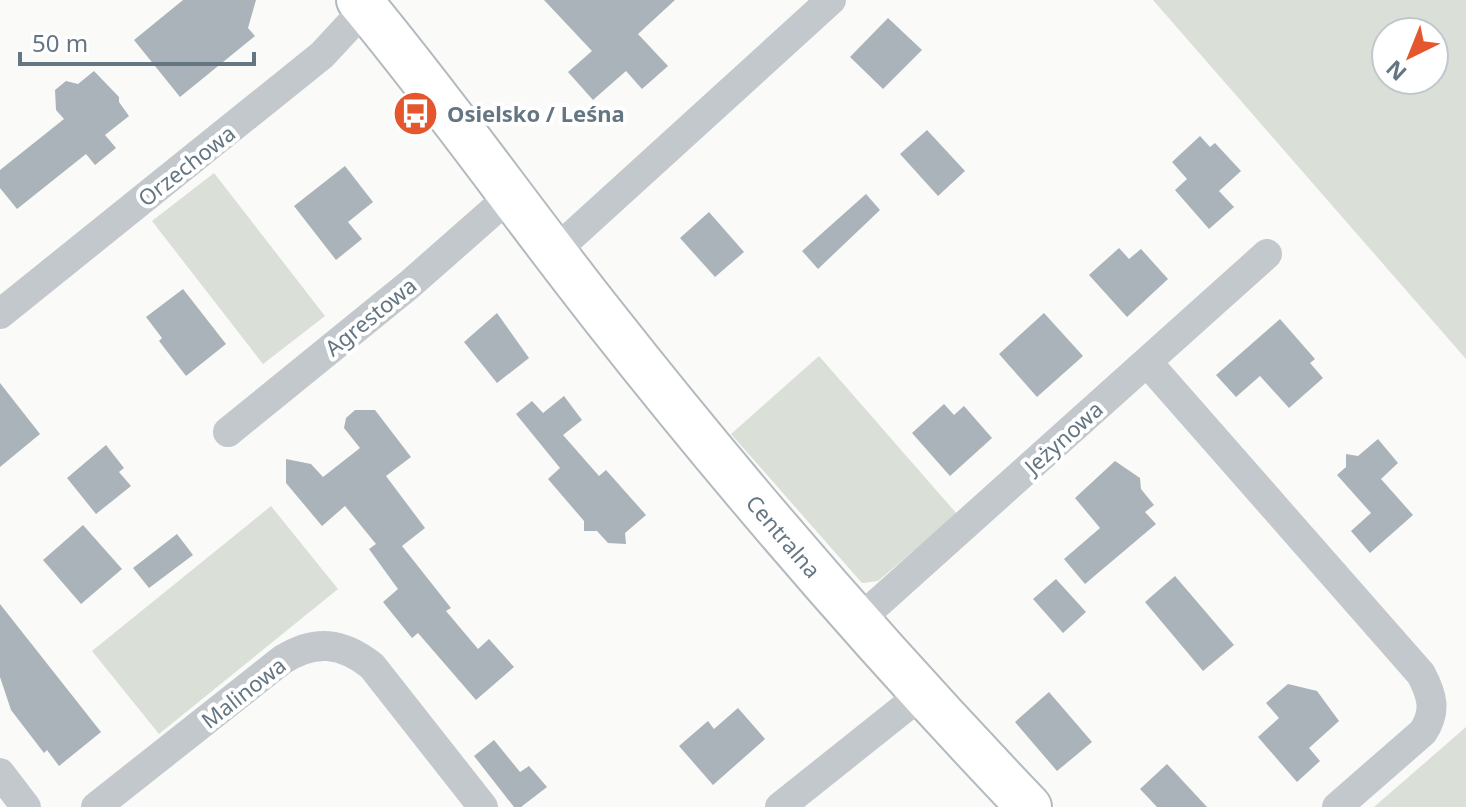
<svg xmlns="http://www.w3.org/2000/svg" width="1466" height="807" viewBox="0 0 1466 807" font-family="'Noto Sans',sans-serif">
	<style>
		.green { fill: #dadfd7; fill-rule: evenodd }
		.building { fill: #aab3b9 }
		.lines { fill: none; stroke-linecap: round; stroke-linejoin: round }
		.secondary-casing { stroke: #b3babf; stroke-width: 48 }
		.street { stroke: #c3c8cc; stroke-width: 30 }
		.secondary { stroke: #fff; stroke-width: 44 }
		.labels { text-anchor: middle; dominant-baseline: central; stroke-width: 8; stroke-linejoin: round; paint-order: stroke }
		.poi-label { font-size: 22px; font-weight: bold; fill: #657683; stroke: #fff; text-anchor: start }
		.street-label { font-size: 22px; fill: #657683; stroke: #fff }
	</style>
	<rect width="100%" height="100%" fill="#fafaf8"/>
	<path class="green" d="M1153 0H1466V359ZM1386 32H1434V80H1386Z
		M214 173 325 316 263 364 152 221Z
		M819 356 957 514 878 581 862 583 731 434Z
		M271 506 338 589 159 734 92 651Z
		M1466 727V807H1374Z"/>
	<path class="building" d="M183 0H256L248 28 255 36 180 97 134 40Z
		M544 0H675L638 34 668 66 642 89 626 71 593 100 568 72 592 51Z
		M888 18 922 50 883 89 850 57Z
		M94 71 119 97V102L129 116 105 135 116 148 95 165 86 154 17 209 0 188V170L64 119 56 110 55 90 66 81 78 84Z
		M927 130 965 171 938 196 900 154Z
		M1200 136 1210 147 1215 143 1241 171 1219 191 1234 207 1209 229 1175 190 1187 179 1172 162Z
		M345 166 373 202 348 222 362 239 336 260 294 206Z
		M866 194 880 210 818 269 802 251Z
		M709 212 744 252 715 277 680 238Z
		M1119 248 1129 259 1141 249 1168 279 1127 317 1089 275Z
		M183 289 226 344 186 376 159 341 162 338 146 317Z
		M497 313 529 358 497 383 464 342Z
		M1044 313 1083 356 1037 397 999 354Z
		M1280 319 1315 359 1310 363 1323 378 1289 408 1260 376 1236 397 1216 375Z
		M0 383 40 434 0 467Z
		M564 396 582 420 563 435 599 476 606 470 646 515 625 533 626 544 608 543 597 531H584V521L548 479 560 468 516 414 532 401 543 413Z
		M944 404 954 415 964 406 992 438 950 476 912 433Z
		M355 410H375L411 457 386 476 425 528 402 546 451 608 446 611 478 649 489 639 514 667 476 700 418 633 412 638 383 602 398 589 369 549 376 544 345 506 322 526 286 483V459L311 464 323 477 360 448 344 428 346 418Z
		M1378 439 1398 463 1381 479 1413 515 1370 553 1351 531 1371 513 1337 475 1346 467V454L1358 456Z
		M106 445 124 468 119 472 131 486 96 514 67 478Z
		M1115 461 1140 478 1141 489 1154 505 1145 512 1156 524 1085 584 1064 559 1100 528 1075 498Z
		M83 525 122 569 81 604 43 560Z
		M177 534 193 555 149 588 133 568Z
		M1175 576 1234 645 1203 671 1145 602Z
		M1056 579 1086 612 1063 633 1033 599Z
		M0 604 101 732 59 766 47 750 44 753 11 710 0 677Z
		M1288 684 1317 691 1339 721 1309 748 1320 761 1297 782 1258 737 1279 718 1266 703Z
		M1049 692 1092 742 1057 771 1015 722Z
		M738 708 765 739 713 785 679 746 708 721 714 729Z
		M494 740 520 772 529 766 547 787 521 807H514L474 756Z
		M1167 764 1207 807H1157L1140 789Z"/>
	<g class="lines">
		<defs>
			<g id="secondary">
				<path id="s1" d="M359 0C444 102 521 212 604 317 737 486 880 651 1029 807"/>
			</g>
		</defs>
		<use href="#secondary" class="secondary-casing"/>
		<path class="street" d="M554 252 831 0
			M0 314 322 55 373 0
			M1147 362 1421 674C1432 695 1437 711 1423 732L1337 807
			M228 432 409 285 509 197
			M859 620 1267 254
			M0 773 26 807
			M96 807 282 660C315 639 342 642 372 666L483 807
			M780 807 923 693"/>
		<use href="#secondary" class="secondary"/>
	</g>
	<defs>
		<symbol id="bus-disc" viewBox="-11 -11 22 22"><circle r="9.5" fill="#e4572e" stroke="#fff"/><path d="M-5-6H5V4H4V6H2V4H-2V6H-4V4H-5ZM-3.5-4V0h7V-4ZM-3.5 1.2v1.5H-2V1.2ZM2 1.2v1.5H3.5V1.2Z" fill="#fff"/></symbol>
	</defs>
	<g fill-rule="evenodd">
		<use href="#bus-disc" x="390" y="88" width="51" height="51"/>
	</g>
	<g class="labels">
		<g class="poi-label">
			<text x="447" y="113">Osielsko / Leśna</text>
		</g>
		<g class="street-label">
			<text transform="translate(186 165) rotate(-38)">Orzechowa</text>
			<text transform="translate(370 316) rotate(-39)">Agrestowa</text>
			<text transform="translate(1063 437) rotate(-42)">Jeżynowa</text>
			<text stroke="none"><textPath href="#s1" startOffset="684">Centralna</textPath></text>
			<text transform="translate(243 692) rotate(-38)">Malinowa</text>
		</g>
	</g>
	<g transform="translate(1410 56) rotate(223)"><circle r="38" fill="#ffffff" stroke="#c1c8cd" stroke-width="2"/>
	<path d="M0-6L14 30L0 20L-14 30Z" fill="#e4572e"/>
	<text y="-12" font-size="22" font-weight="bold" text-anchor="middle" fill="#657683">N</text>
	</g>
	<path d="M20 52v12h234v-12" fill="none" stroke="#657683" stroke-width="4"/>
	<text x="32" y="52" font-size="24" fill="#657683" stroke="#ffffff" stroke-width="6" paint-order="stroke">50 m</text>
</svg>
